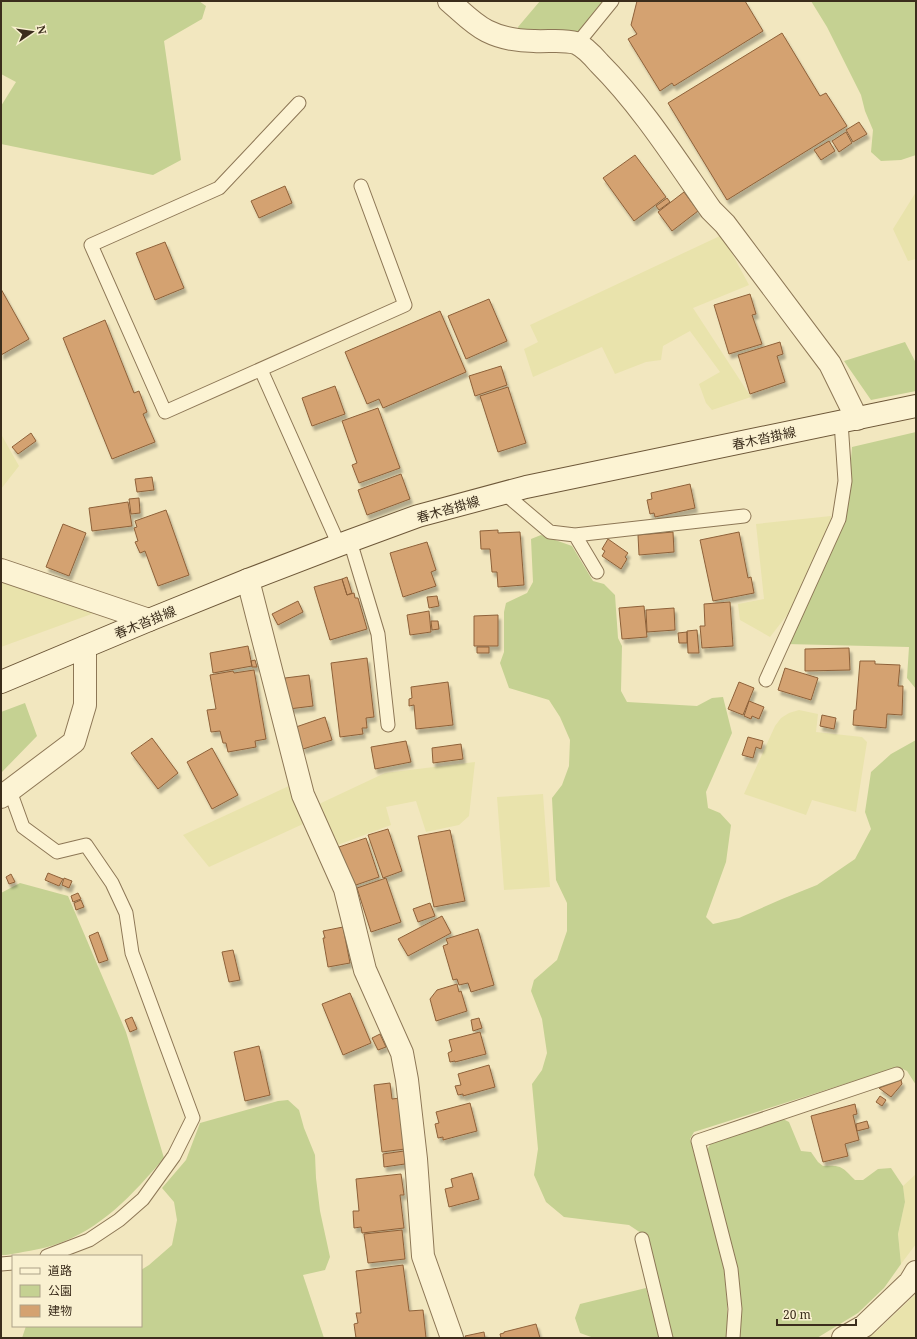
<svg xmlns="http://www.w3.org/2000/svg" width="917" height="1339" viewBox="0 0 917 1339" font-family="'Noto Serif','Noto Sans JP',serif">
	<style>
		.farmland { fill: #e9e3ac }
		.green { fill: #c5d192 }
		.building { fill: #d4a271; stroke: #8e6139; filter: url(#shadow) }
		.lines { fill: none; stroke-linecap: round; stroke-linejoin: round }
		.service-casing { stroke: #8d7756; stroke-width: 15 }
		.minor-casing { stroke: #8d7756; stroke-width: 24 }
		.secondary-casing { stroke: #6e5839; stroke-width: 24 }
		.service { stroke: #fcf3d3; stroke-width: 13 }
		.minor { stroke: #fcf3d3; stroke-width: 22 }
		.secondary { stroke: #fcf3d3; stroke-width: 22 }
		.labels { text-anchor: middle; dominant-baseline: central; stroke-width: 3; stroke-linejoin: round; paint-order: stroke }
		.street-label { font-size: 13px; fill: #3b2d1c; stroke: #f9f0d0 }
	</style>
	<defs>
		<filter id="shadow"><feDropShadow dx="2.5" dy="4.5" stdDeviation="1" flood-color="#0004"/></filter>
	</defs>
	<rect width="100%" height="100%" fill="#f2e7bf"/>
	<path class="farmland" d="M916 192V259L908 261 893 229Z
		M722 235 749 285 693 308 751 397 712 410 706 403 699 384 720 372 690 331 663 346 661 360 646 362 615 374 602 347 533 377 524 349 538 342 530 325Z
		M1 434 19 466 1 489Z
		M831 516 830 530 791 610 770 637 740 620 738 604 764 599 756 524Z
		M1 582 97 612 1 647Z
		M799 710 818 714 816 732 862 737 867 742 856 812 812 800 806 815 744 794 775 726 781 718 789 713Z
		M475 762 469 816 459 825 426 832 416 801 386 807 391 825 335 846 319 804 385 773Z
		M291 785 303 824 209 867 183 835Z
		M543 794 550 887 504 890 497 797Z
		M916 1174V1244L901 1264 898 1234 905 1202 903 1186Z
		M916 1294V1338H865L876 1332Z"/>
	<path class="green" d="M1 1H199L206 6 202 19 164 41 181 160 153 175 1 144V106L16 82 1 74Z
		M540 1H603L576 35 520 33 518 27Z
		M811 1H916V155L901 160 881 161 871 152 873 130 865 111 861 95 827 27Z
		M905 342 916 363V391L871 400 844 361Z
		M916 432V689L907 678 909 647 786 644 846 519 852 447Z
		M541 535 572 546 593 581 604 584 615 595 618 638 622 646 621 691 627 702 697 706 712 698 723 697 732 733 706 792 708 808 720 813 731 825 726 862 706 917 713 924 739 918 782 899 817 885 855 859 871 829 865 812 871 772 891 754 916 740V1085L907 1071 898 1067 694 1132 690 1139 723 1262 727 1300V1338H671L647 1237 629 1225 564 1217 546 1202 534 1175 538 1149 532 1084 542 1070 547 1053 542 1019 531 991 534 980 557 960 567 931V903L556 880 552 798 562 785 569 766 570 740 560 717 549 700 509 688 500 663 504 652V612L506 603 527 593 533 582 531 539Z
		M25 703 37 736 1 773V712Z
		M20 883 68 896 126 1032 164 1158C133 1194 101 1230 54 1245 39 1250 22 1252 6 1255H1V893Z
		M288 1100 299 1110 304 1128 315 1155 316 1178 320 1211 330 1257 325 1270 303 1275 324 1338H22L26 1326H141V1270L149 1265 172 1245 177 1220 174 1202 162 1188 186 1160 200 1123 278 1101Z
		M781 1118 789 1122 801 1151 811 1152 818 1162 823 1166C842 1165 842 1167 855 1180H863L878 1169 891 1168 903 1186 905 1202 898 1234 901 1264 884 1288 858 1313 817 1338H739L735 1268 707 1150 712 1141Z
		M646 1288 660 1338H594L580 1333 575 1318 580 1304Z"/>
	<path class="building" d="M637 1H745L763 31 674 86 672 83 660 91 628 39 637 34 631 25Z
		M782 33 820 96 826 93 847 126 727 200 668 103Z
		M859 122 867 134 853 142 846 130Z
		M846 132 852 143 839 152 832 141Z
		M829 141 835 151 821 160 814 150Z
		M635 155 666 197 634 221 603 178Z
		M285 186 292 203 259 218 251 201Z
		M684 192 698 211 672 231 658 212Z
		M667 198 670 202 659 210 656 206Z
		M165 242 184 288 155 300 136 253Z
		M1 289 29 339 1 355Z
		M750 294 756 314 752 315 762 344 729 354 714 305Z
		M489 299 507 341 466 359 448 316Z
		M440 311 466 372 383 408 379 399 367 404 345 352Z
		M105 320 134 393 139 391 147 412 143 414 155 442 112 459 63 338Z
		M780 342 783 354 777 356 785 382 750 394 738 355Z
		M501 366 507 385 475 396 469 376Z
		M335 386 345 414 312 426 302 398Z
		M508 387 526 443 498 452 480 396Z
		M378 408 400 468 359 483 352 465 357 463 342 421Z
		M31 433 36 441 18 454 12 447Z
		M401 474 410 499 367 515 358 490Z
		M152 477 154 490 137 492 135 479Z
		M690 484 695 508 655 517 654 513 650 514 647 500 652 499 651 493Z
		M139 498 140 513 131 514 129 499Z
		M128 502 132 526 92 531 89 508Z
		M166 510 189 575 158 586 145 551 140 553 135 542 138 541 134 528 137 527 135 521Z
		M63 524 86 533 69 576 46 567Z
		M498 530V533L520 532 524 585 498 587 497 572H492L490 549H481L480 531Z
		M673 532 674 552 639 555 638 535Z
		M739 532 748 578 751 577 754 593 713 601 700 540Z
		M608 539 628 553 625 557 627 559 621 569 602 556 605 551 602 549Z
		M427 542 436 570 431 572 436 586 403 597 390 553Z
		M347 577 352 593 347 595 342 579Z
		M342 579 347 595 354 593 355 598H358L367 629 330 640 314 587Z
		M437 596 439 606 429 608 427 597Z
		M298 601 303 612 278 625 272 614Z
		M730 602 733 646 702 648 700 626H705L704 604Z
		M644 606 647 637 622 639 619 608Z
		M674 608 675 630 647 632 646 610Z
		M429 611 431 632 410 635 407 615Z
		M498 615V646H474V616Z
		M431 621H438L439 629 432 630Z
		M697 630 699 653H688L687 631Z
		M687 632V643H679L678 633Z
		M248 646 252 666 213 673 210 653Z
		M477 647H489V653H477Z
		M849 648 850 670 805 671V649Z
		M367 658 374 717 366 718 367 728H362L363 734 340 737 331 663Z
		M255 660 257 667H252L251 661Z
		M860 661H875V664L900 665 898 686H903L902 715 887 714 886 728 853 725 854 710H856Z
		M785 668 818 678 811 700 778 690Z
		M254 670 266 739 255 741 256 747 228 752 226 743H223L220 731 211 732 207 710 216 709 210 675 233 671 234 673Z
		M309 675 313 706 289 709 285 678Z
		M448 682 453 725 416 729 414 705 409 706V699L412 698 411 687Z
		M739 682 754 688 743 715 728 709Z
		M749 701 764 707 759 719 752 716 751 719 744 716Z
		M822 715 836 718 834 729 820 726Z
		M325 717 332 740 303 749 296 727Z
		M748 737 763 741 761 749 756 747 753 758 742 755Z
		M152 738 178 773 158 789 131 753Z
		M406 741 411 762 375 769 371 747Z
		M461 744 463 759 433 763 432 748Z
		M212 748 238 795 212 809 187 762Z
		M388 829 402 871 383 878 368 835Z
		M450 830 465 901 434 907 418 836Z
		M366 838 379 877 353 886 339 847Z
		M48 873 63 879 59 886 45 880Z
		M11 874 15 882 9 884 6 877Z
		M64 878 72 881 69 888 62 885Z
		M386 878 401 922 371 932 357 888Z
		M78 893 81 899 73 902 71 896Z
		M81 900 84 907 76 910 74 903Z
		M430 903 435 916 418 922 413 909Z
		M442 916 451 933 408 956 398 939Z
		M343 927 350 963 328 967 323 938H325L323 931Z
		M478 929 494 985 471 992 468 983 459 985 457 979 453 980 443 946 448 944 446 939Z
		M98 932 108 960 99 963 89 936Z
		M233 950 240 980 229 982 222 952Z
		M457 984 459 992 461 991 467 1011 436 1021 430 999 437 990Z
		M350 993 371 1043 343 1055 322 1004Z
		M132 1017 137 1029 130 1032 125 1020Z
		M479 1018 482 1028 473 1031 471 1020Z
		M480 1032 486 1054 455 1062V1061L450 1062 448 1053 452 1051 449 1040Z
		M380 1034 386 1047 378 1050 372 1038Z
		M259 1046 270 1095 245 1101 234 1052Z
		M489 1065 495 1087 463 1096V1094L458 1095 455 1086 461 1085 458 1074Z
		M901 1080 902 1084 891 1097 879 1088Z
		M390 1083 392 1099 400 1098 405 1149 382 1152 374 1085Z
		M880 1096 886 1100 882 1106 876 1102Z
		M470 1103 477 1131 443 1140V1137L438 1138 435 1124 439 1123 436 1112Z
		M855 1104 857 1114 853 1115 859 1140 845 1144 848 1156 823 1162 811 1116Z
		M867 1121 869 1128 857 1131 856 1124Z
		M404 1151 405 1164 384 1167 383 1154Z
		M472 1173 479 1199 449 1207 445 1189 453 1187 451 1179Z
		M401 1174 404 1195H400L404 1228 362 1233 361 1227 354 1228 353 1211H359L356 1179Z
		M402 1230 405 1259 368 1263 364 1234Z
		M403 1265 409 1311 423 1310 426 1338H356L354 1324 358 1323 356 1313H361L356 1271Z
		M536 1324 540 1338H501L500 1334 504 1333V1332Z
		M484 1332 485 1338H466L465 1336Z"/>
	<g class="lines">
		<defs>
			<path id="service" d="M577 44 612 1
				M299 103 219 188 91 245 165 412 405 305 361 186
				M261 370 339 545
				M504 493 550 532 575 535 744 516
				M575 535 597 572
				M350 541 378 634 388 725
				M766 680 839 519 845 481 841 422
				M10 791 23 827 57 852 86 845 112 883 126 913 132 953 193 1118 174 1156 143 1199 119 1220 89 1240 47 1256
				M642 1239 666 1338
				M1 1264 13 1263
				M733 1338 735 1309 731 1269 698 1141 897 1074"/>
			<path id="minor" d="M449 1C461 11 473 24 487 31 501 38 518 41 534 41 547 42 563 39 576 43 585 47 593 56 599 63 642 106 676 160 711 210L725 224 830 364 857 419
				M1 570 149 620
				M248 580 303 795 345 889 365 970 402 1053 407 1080 416 1159 423 1256 452 1338
				M1 797 74 742 85 705V647
				M843 1338 864 1326 910 1282 916 1272"/>
			<path id="secondary" d="M1 682 149 620 248 580 339 545 418 516 526 487 916 406"/>
		</defs>
		<use href="#service" class="service-casing"/>
		<use href="#minor" class="minor-casing"/>
		<use href="#secondary" class="secondary-casing"/>
		<use href="#service" class="service"/>
		<use href="#minor" class="minor"/>
		<use href="#secondary" class="secondary"/>
	</g>
	<g class="labels">
		<g class="street-label">
			<text transform="translate(764 438) rotate(-12)">春木沓掛線</text>
			<text transform="translate(448 509) rotate(-16)">春木沓掛線</text>
			<text transform="translate(145 622) rotate(-22)">春木沓掛線</text>
		</g>
	</g>
	<rect width="917" height="1339" fill="none" stroke="#3b2d1c" stroke-width="4"/>
	<rect x="12" y="1255" width="130" height="72" fill="#f9f0d0" stroke="#ada288"/>
	<rect x="20" y="1268" width="20" height="6" fill="#fcf3d3" stroke="#ada288"/>
	<text x="48" y="1275" font-size="12" fill="#3b2d1c">道路</text>
	<rect x="20" y="1285" width="20" height="12" fill="#c5d192" stroke="#ada288"/>
	<text x="48" y="1295" font-size="12" fill="#3b2d1c">公園</text>
	<rect x="20" y="1305" width="20" height="12" fill="#d4a271" stroke="#ada288"/>
	<text x="48" y="1315" font-size="12" fill="#3b2d1c">建物</text>
	<g transform="translate(32 32) rotate(77)" stroke="#f9f0d0" stroke-width="3" paint-order="stroke">
	<path d="M0-3L7 15L0 10L-7 15Z" fill="#3b2d1c"/>
	<text y="-6" font-size="11" font-weight="bold" text-anchor="middle" fill="#3b2d1c">N</text>
	</g>
	<path d="M777 1319v6h79v-6" fill="none" stroke="#3b2d1c" stroke-width="2"/>
	<text x="783" y="1319" font-size="12" fill="#3b2d1c" stroke="#f9f0d0" stroke-width="3" paint-order="stroke">20 m</text>
</svg>
